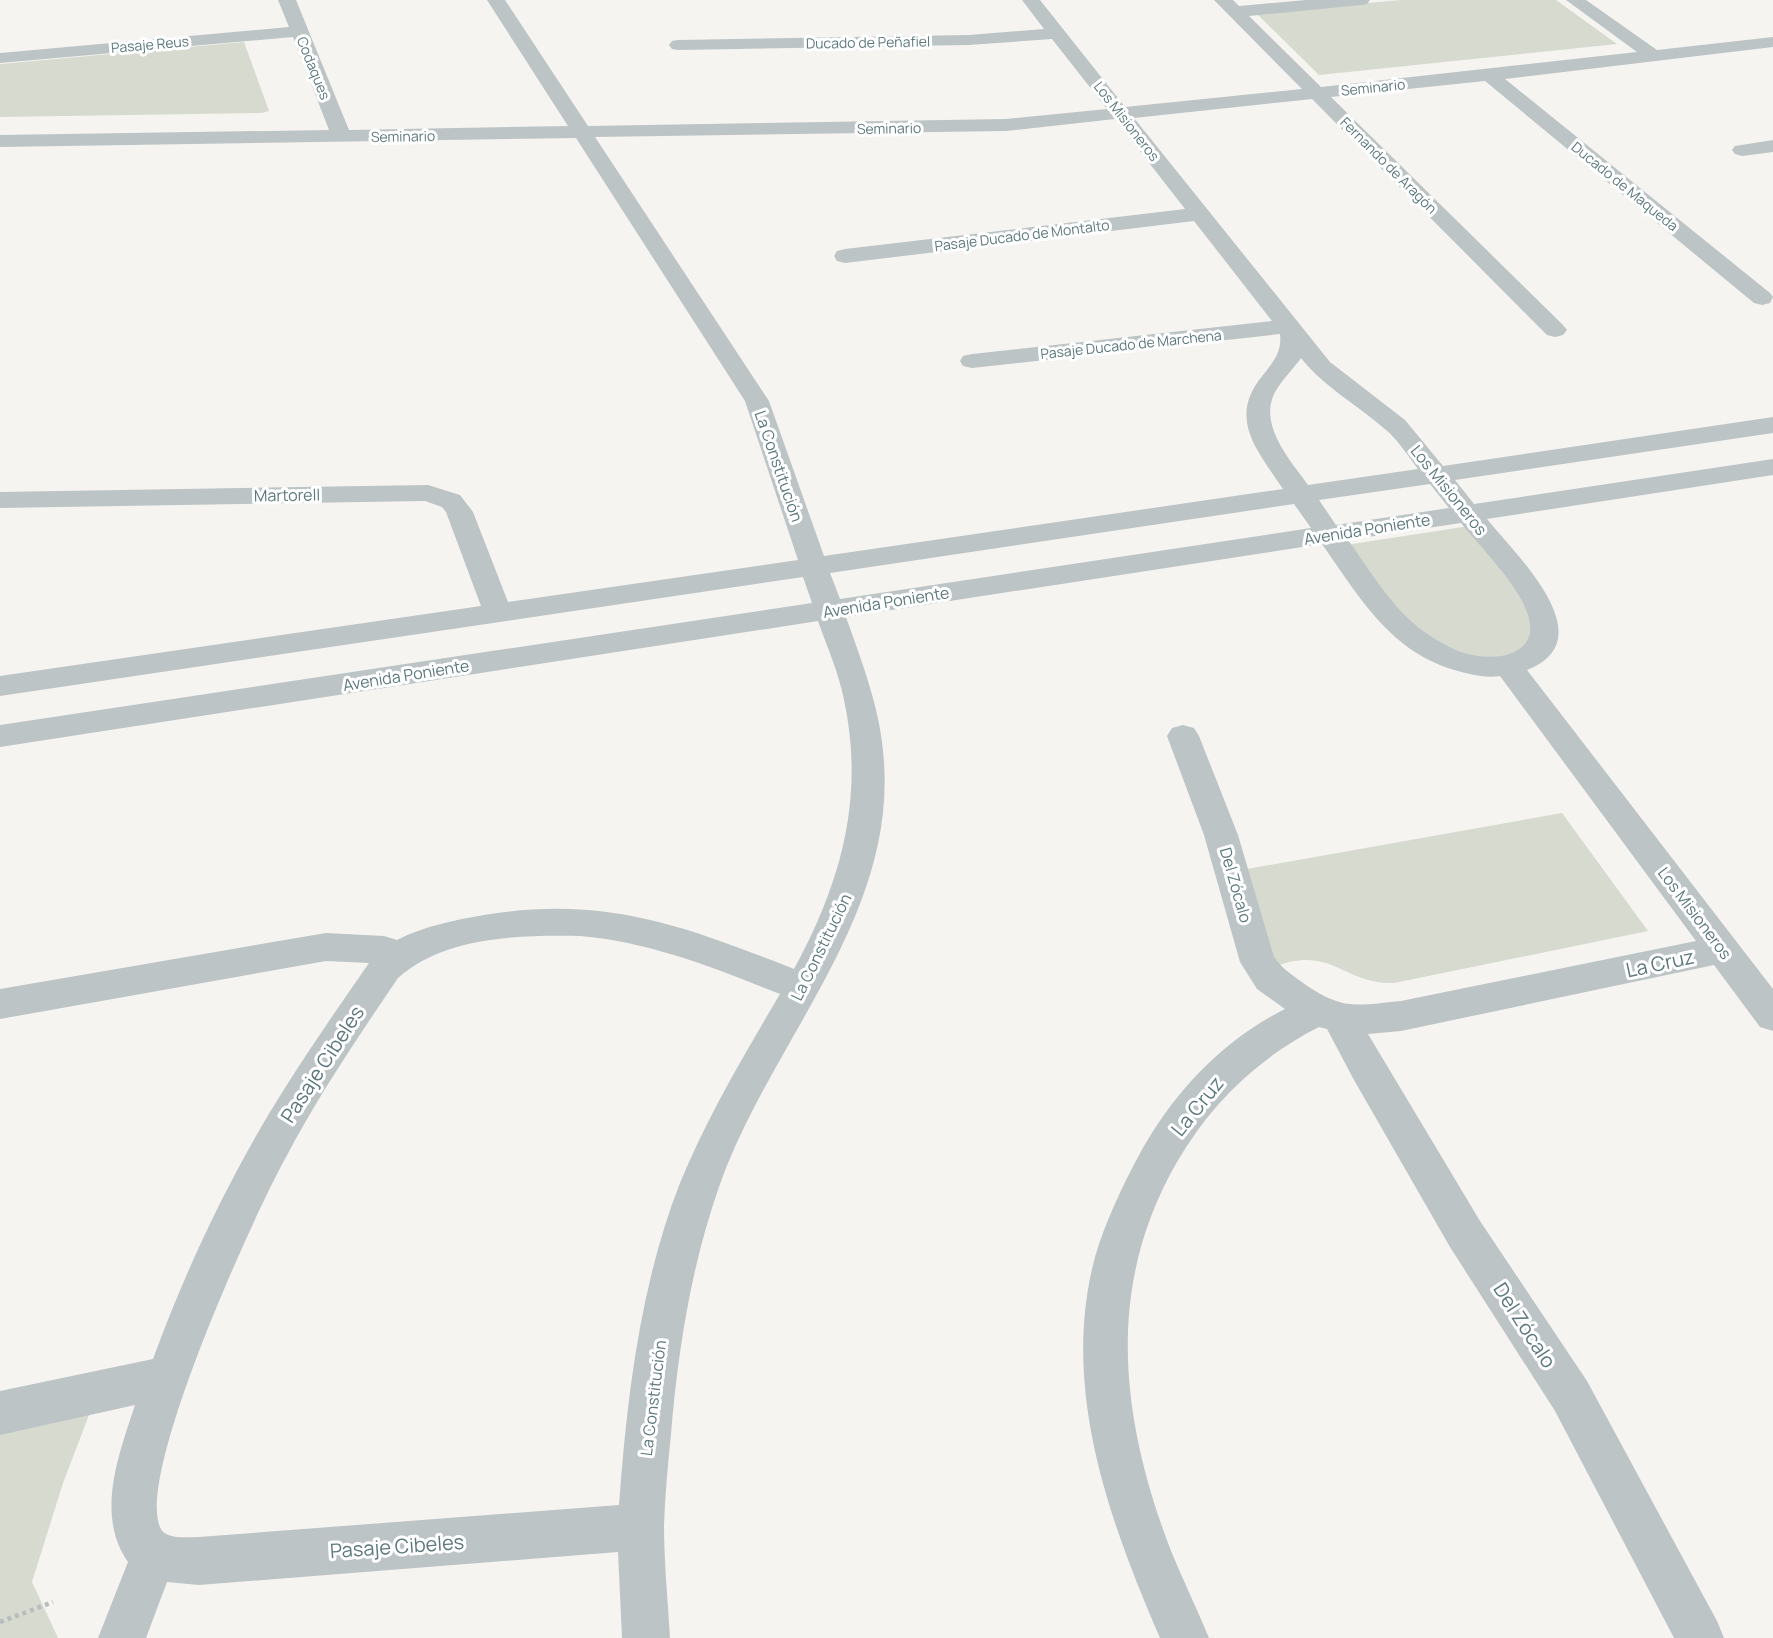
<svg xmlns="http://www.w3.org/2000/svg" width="1773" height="1638" viewBox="0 0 1773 1638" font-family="Manrope,sans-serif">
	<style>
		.green { fill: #d6dacf }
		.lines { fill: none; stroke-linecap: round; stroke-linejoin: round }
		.path { stroke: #b7bcbd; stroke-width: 4.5; stroke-dasharray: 4 4; stroke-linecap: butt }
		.minor { fill: #bdc4c6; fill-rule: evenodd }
		.labels { text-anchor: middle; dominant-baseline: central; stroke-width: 6; stroke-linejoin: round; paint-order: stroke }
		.far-street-label { font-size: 14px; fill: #5d797e; stroke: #fff }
		.street-label { font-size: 16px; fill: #5d797e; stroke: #fff }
		.near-street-label { font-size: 20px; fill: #5d797e; stroke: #fff }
	</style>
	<rect width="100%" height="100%" fill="#f5f4f0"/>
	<path class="green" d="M1401 0H1556L1617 44 1319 75 1256 13Z
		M244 42 269 111 262 113 0 117V64Z
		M1469 526 1533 609 1527 651 1475 661 1412 630 1346 545Z
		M1562 813 1648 931 1394 983C1344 985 1331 944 1274 967L1247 869Z
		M92 1407 63 1483 32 1582 58 1638H71H0V1427Z"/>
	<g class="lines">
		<path class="path" d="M0 1622 53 1602"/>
		<path class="minor" d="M278 0H296L349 130 568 126 487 0H505L588 126 1006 119 1107 109 1052 39 969 45 678 50 672 49 669 45 672 41 678 40 969 35 1044 29 1022 0H1040L1125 107 1302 89 1214 0H1233L1239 6 1306 0H1370L1367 4 1361 5 1249 16 1321 87 1637 52 1566 0H1586L1657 50 1773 37V47L1505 79 1770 293 1773 297 1770 303 1762 305 1754 303 1485 81 1331 97 1563 325 1567 330 1563 335 1555 337 1547 335 1312 99 1134 118 1330 362 1405 420 1443 466 1773 417V433L1455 480 1474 504 1773 459V475L1487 519C1515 554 1606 639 1527 670L1773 989V1031L1760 1027 1714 965 1401 1031 1368 1034 1480 1221 1587 1381 1717 1621 1724 1638H1674L1555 1411 1450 1247 1354 1080 1327 1029 1319 1027C1258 1058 1211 1103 1177 1162 1104 1288 1121 1420 1171 1551 1183 1580 1197 1609 1209 1638H1160C1109 1520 1060 1387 1095 1257 1105 1223 1121 1189 1138 1157 1172 1094 1221 1041 1285 1009L1257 989 1240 962 1204 835 1167 736 1172 728 1183 725 1194 728 1199 736 1238 835 1274 957C1283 970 1294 976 1306 985 1344 1011 1358 1005 1401 1001L1696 941 1500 676C1486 678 1472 675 1458 671 1391 653 1360 598 1322 544L846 617C863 665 881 711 884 762 895 922 768 1045 719 1187 691 1267 678 1350 671 1434 668 1464 665 1495 664 1525 664 1563 668 1601 670 1638H622L618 1552 199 1585 167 1582 146 1638H98L128 1562C95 1515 119 1454 135 1405L0 1435V1391L153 1359C184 1274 224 1189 270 1112 301 1061 335 1012 369 963L326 961 0 1019V989L326 933 384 936 397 940C424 926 455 920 484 915 605 895 684 926 794 969 841 883 865 797 844 700 839 673 827 647 818 621L0 747V725L812 603 803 577 0 696V676L481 606 446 512 442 507 425 501 0 508V492L428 485 460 495 473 512 508 602 798 560 745 401 576 138 0 147V135L329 130 293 37 0 63V53L289 27ZM1115 119 1185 209 845 249 837 251 834 256 837 261 845 263 1194 221 1272 321 972 354 963 356 960 361 963 366 972 368 1280 334C1282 352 1274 361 1263 375 1227 418 1257 450 1283 489L824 556 769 401 595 137 1006 131ZM1301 358C1325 388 1358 405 1386 430 1398 440 1408 456 1418 469L1308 485C1290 460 1258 425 1275 392 1282 380 1293 369 1301 358ZM1430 484 1449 508 1336 525 1319 500ZM1294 504 1311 528 840 599 830 573ZM1461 523C1481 548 1519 585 1528 615 1541 657 1493 662 1464 653 1449 648 1436 640 1423 631 1391 607 1371 572 1348 540ZM580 936C651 942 714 968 780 994 744 1055 707 1117 680 1183 640 1285 627 1397 619 1505L199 1537C188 1537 167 1540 161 1529 133 1479 255 1213 285 1159 318 1096 358 1037 398 978 445 936 520 935 580 936Z
			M1773 140V152L1742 156 1735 154 1732 150 1735 146Z"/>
	</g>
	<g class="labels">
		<g class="far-street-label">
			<text transform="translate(868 42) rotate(-1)">Ducado de Peñafiel</text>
			<text transform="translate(150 44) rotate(-5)">Pasaje Reus</text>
			<text transform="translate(314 68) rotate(68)">Codaques</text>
			<text transform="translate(1373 87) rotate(-6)">Seminario</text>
			<text transform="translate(1127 121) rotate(52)">Los Misioneros</text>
			<text transform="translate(889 128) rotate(-1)">Seminario</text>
			<text transform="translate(403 136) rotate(-1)">Seminario</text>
			<text transform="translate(1389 165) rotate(45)">Fernando de Aragón</text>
			<text transform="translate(1625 186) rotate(39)">Ducado de Maqueda</text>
			<text transform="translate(1022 235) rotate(-7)">Pasaje Ducado de Montalto</text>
			<text transform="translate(1131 344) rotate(-6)">Pasaje Ducado de Marchena</text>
		</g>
		<g class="street-label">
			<text transform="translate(779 466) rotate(71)">La Constitución</text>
			<text transform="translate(1449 490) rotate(51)">Los Misioneros</text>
			<text transform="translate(287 495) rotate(-1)">Martorell</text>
			<text transform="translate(1367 529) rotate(-9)">Avenida Poniente</text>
			<text transform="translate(886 602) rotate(-9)">Avenida Poniente</text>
			<text transform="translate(406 675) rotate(-9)">Avenida Poniente</text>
			<text transform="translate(1236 885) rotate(74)">Del Zócalo</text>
			<text transform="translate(1695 913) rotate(53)">Los Misioneros</text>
			<text transform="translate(821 947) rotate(-64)">La Constitución</text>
			<text transform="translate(653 1398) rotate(-83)">La Constitución</text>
		</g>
		<g class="near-street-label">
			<text transform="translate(1660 963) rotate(-12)">La Cruz</text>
			<text transform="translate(322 1064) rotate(-57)">Pasaje Cibeles</text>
			<text transform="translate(1197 1106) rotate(-51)">La Cruz</text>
			<text transform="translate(1525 1325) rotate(57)">Del Zócalo</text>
			<text transform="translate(397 1546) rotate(-4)">Pasaje Cibeles</text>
		</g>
	</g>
</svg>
